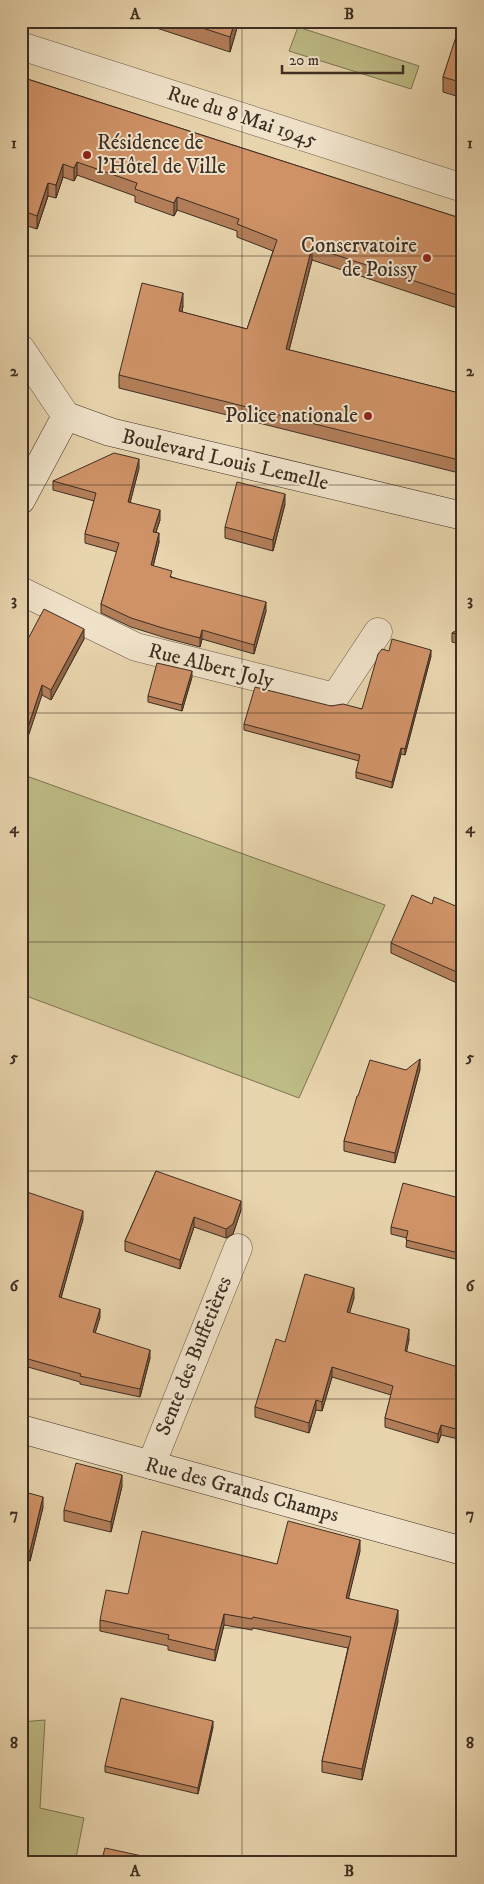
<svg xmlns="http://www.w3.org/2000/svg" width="484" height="1884" viewBox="0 0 484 1884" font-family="'IM FELL DW Pica',serif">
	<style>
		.green { fill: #bebb85; stroke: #7e7454 }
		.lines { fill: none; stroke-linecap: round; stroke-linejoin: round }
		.street-casing { stroke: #685846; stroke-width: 29 }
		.secondary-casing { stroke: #3d2e23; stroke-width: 29 }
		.street { stroke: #f0e3ca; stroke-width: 28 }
		.secondary { stroke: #f0e3ca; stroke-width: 28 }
		.wall { fill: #b27e59; stroke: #3d2e23 }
		.shaded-wall { fill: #916648; stroke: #3d2e23 }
		.building { fill: #cf9267; stroke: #3d2e23 }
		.grid { fill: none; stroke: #3d2e23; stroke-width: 1; stroke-opacity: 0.55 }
		.poi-dot { fill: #8f2418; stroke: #f0e3ca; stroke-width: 2 }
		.labels { text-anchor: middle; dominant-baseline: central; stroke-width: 4; stroke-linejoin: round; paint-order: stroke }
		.street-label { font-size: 21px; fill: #3d2e23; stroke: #f0e3ca }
		.poi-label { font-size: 21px; fill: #3d2e23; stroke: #f0e3ca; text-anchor: end }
		.neatline { fill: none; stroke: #3d2e23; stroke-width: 2 }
		.grid-label { font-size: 16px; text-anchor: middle; font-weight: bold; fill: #3d2e23 }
	</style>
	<rect width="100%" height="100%" fill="#e8d4ad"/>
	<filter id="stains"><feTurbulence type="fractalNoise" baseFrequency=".004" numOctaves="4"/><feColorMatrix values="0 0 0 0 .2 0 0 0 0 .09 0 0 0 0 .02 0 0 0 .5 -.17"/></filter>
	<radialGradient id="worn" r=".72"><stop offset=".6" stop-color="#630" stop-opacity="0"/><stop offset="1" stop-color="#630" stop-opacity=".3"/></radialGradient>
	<path class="green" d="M298 27 419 66 411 89 289 51Z
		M21 774 385 905 299 1098 21 994Z
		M45 1720 40 1808 84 1818 75 1863H21V1722Z"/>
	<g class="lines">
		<defs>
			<path id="street" d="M21 46 463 188
				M21 349 66 416
				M21 591 136 647 335 697 378 632
				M151 1465 238 1248"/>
			<path id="secondary" d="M21 500 66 416 110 432 463 516
				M21 1429 463 1551"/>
		</defs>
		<use href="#street" class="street-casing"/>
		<use href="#secondary" class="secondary-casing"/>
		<use href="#street" class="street"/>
		<use href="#secondary" class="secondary"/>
	</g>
	<path class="wall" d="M135 21H239L230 52Z
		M463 21V98L443 92V77Z
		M21 77 463 219V310L312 260 289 350 463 394V474L119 388V375L183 306 182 312 247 329 273 251 237 237V231L177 210 174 216 135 202V196L77 175 74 181 63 177 56 198 48 196 37 229 21 224Z
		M139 468 130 502 160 520 156 532 159 542 153 566 172 577 266 611 254 654 202 639 200 647 166 638 131 627 101 613V604L117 552 85 543V534L94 501 53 490V481Z
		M285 504 273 551 225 538V527Z
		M463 627V645L452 642V633Z
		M84 639 51 700 42 695 21 652Z
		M389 651 431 656 405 755 401 754 392 788 356 778V772L359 761 244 730V724L331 706 362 709Z
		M192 677 182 711 148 702V696Z
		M432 904 463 909V976L459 984 391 953V943Z
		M420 1069 395 1163 344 1151V1141L358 1096 406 1070Z
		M156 1171 241 1210 233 1234 226 1238 194 1227 180 1269 125 1251V1241Z
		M21 1190 83 1219 61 1298 100 1317 95 1333 150 1358 140 1397 80 1384V1382L21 1365Z
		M463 1199V1261L406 1247 407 1238 391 1234V1227Z
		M354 1298 349 1313 409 1339 406 1352 458 1376 463 1377V1440L441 1435 438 1443 385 1427V1418L391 1395 332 1377 322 1411 316 1410 309 1433 255 1417V1407L285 1342Z
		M122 1486 111 1532 64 1521V1510Z
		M21 1491 43 1507 30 1561 21 1559Z
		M360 1551 348 1598 398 1621 362 1780 322 1772V1761L348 1648 253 1628 252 1630 224 1625 215 1661 168 1650V1646L100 1631V1620L128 1594 277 1564Z
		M213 1727 198 1794 105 1772V1766Z"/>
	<path class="shaded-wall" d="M235 21H239L230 52V37Z
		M77 162V175L74 181V168Z
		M63 164V177L56 198V185Z
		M48 183V196L37 229V216Z
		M177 197V210L174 216V203Z
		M312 247V260L286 362V349Z
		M183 293V306L179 325V311Z
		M139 459V468L128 511V502Z
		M285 494V504L273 551V540Z
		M160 510V520L153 541V532Z
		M159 533V542L151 575V565Z
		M266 602V611L254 654V645Z
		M84 629V639L51 700V690Z
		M202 630V639L200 647V638Z
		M431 650V656L405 755V749Z
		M192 671V677L182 711V705Z
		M42 685V695L21 758V748Z
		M401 748V754L392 788V782Z
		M463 909V919L460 916Z
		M463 966V976L459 984V973Z
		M420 1059V1069L395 1163V1153Z
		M241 1201V1210L233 1234 226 1238V1229Z
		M83 1211V1219L59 1305V1297Z
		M194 1217V1227L180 1269V1260Z
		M354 1288V1298L347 1322V1312Z
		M100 1309V1317L93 1340V1332Z
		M409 1329V1339L405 1361V1351Z
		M150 1350V1358L140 1397V1389Z
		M332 1367V1377L322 1411V1402Z
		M316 1400V1410L309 1433V1423Z
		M441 1425V1435L438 1443V1434Z
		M122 1475V1486L111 1532V1522Z
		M43 1497V1507L30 1561V1551Z
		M360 1540V1551L346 1609V1598Z
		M398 1610V1621L362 1780V1769Z
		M224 1614V1625L215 1661V1650Z
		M213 1721V1727L198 1794V1788Z"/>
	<path class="building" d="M181 21H235L230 37Z
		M461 21H463V83L443 77Z
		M21 77 463 219V297L312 247 286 349 463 394V461L119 375 142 283 183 293 179 311 247 329 277 240 237 224 239 219 177 197 174 203 135 189 137 183 77 162 74 168 63 164 56 185 48 183 37 216 21 210Z
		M114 453 139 459 128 502 160 510 153 532 159 533 151 565 172 571 170 577 266 602 254 645 202 630 200 638 166 629 131 618 101 604 119 543 85 534 96 493 53 481Z
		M237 482 285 494 273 540 225 527Z
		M44 609 84 629 51 690 42 685 21 748V652Z
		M463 627V635L452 633Z
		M392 639 431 650 405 749 401 748 392 782 356 772 360 755 244 724 255 687 331 706 343 704 362 709 378 654 382 649 389 651Z
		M157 663 192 671 182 705 148 696Z
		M412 895 432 904 434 897 463 909 460 916 463 918V966L459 973 391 943Z
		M420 1059 395 1153 344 1141 357 1096H358L370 1060 406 1070Z
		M156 1171 241 1201 233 1224 226 1229 194 1217 180 1260 125 1241Z
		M403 1183 463 1199V1254L406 1240 408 1231 391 1227Z
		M21 1190 83 1211 59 1297 100 1309 93 1332 150 1350 140 1389 80 1376 81 1374 21 1357Z
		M305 1274 354 1288 347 1312 409 1329 405 1351 458 1367 455 1376 463 1377V1431L441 1425 438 1434 385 1418 393 1386 332 1367 322 1402 316 1400 309 1423 255 1407 276 1339 285 1342Z
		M76 1463 122 1475 111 1522 64 1510Z
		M21 1491 43 1497 30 1551 21 1548Z
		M288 1521 360 1540 346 1598 398 1610 362 1769 322 1761 351 1637 253 1617 252 1619 224 1614 215 1650 168 1639 169 1635 100 1620 106 1590 128 1594 142 1531 277 1564Z
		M121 1698 213 1721 198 1788 105 1766Z
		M105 1848 156 1859 155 1863H101Z"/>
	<path class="grid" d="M242 21V1863M21 256H463M21 485H463M21 713H463M21 942H463M21 1171H463M21 1399H463M21 1628H463"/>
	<g class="poi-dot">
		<circle cx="87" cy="155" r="5"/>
		<circle cx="427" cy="258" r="5"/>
		<circle cx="368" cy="416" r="5"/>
	</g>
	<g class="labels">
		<g class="street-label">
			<text transform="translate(242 117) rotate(18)">Rue du 8 Mai 1945</text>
			<text transform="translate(225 460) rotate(13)">Boulevard Louis Lemelle</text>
			<text transform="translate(211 666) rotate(14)">Rue Albert Joly</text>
			<text transform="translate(194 1356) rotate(-68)">Sente des Buffetières</text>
			<text transform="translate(242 1490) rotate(15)">Rue des Grands Champs</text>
		</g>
		<g class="poi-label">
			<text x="97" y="143" text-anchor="start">Résidence de<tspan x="97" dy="24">l'Hôtel de Ville</tspan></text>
			<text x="417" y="246">Conservatoire<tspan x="417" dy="24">de Poissy</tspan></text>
			<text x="358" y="416">Police nationale</text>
		</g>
	</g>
	<rect width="484" height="1884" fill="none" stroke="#e8d4ad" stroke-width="55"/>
	<path d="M282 65v8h121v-8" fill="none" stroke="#3d2e23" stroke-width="2.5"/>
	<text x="289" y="65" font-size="15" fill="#3d2e23" stroke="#f0e3ca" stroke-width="4" paint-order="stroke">20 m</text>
	<rect x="28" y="28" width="428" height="1828" class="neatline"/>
	<g class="grid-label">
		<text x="135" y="19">A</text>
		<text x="349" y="19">B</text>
		<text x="14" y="148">1</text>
		<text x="470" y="148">1</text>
		<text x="14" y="376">2</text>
		<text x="470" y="376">2</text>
		<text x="14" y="605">3</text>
		<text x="470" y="605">3</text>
		<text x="14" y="833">4</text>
		<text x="470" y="833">4</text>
		<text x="14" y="1062">5</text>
		<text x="470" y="1062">5</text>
		<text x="14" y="1291">6</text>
		<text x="470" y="1291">6</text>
		<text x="14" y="1519">7</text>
		<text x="470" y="1519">7</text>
		<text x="14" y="1748">8</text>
		<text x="470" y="1748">8</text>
		<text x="135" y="1876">A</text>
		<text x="349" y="1876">B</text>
	</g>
	<rect width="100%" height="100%" filter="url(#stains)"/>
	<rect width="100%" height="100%" fill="url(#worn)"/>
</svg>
